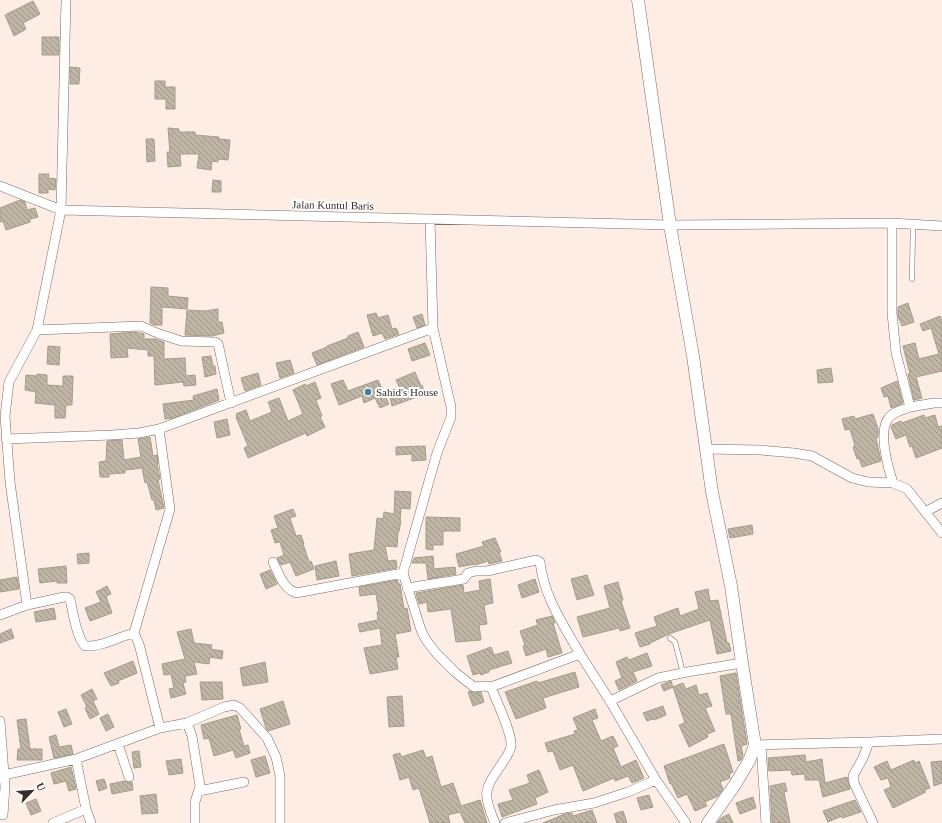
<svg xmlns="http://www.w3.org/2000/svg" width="942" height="823" viewBox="0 0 942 823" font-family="Georgia,serif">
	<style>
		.building { fill: url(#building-back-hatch); stroke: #a59c8b }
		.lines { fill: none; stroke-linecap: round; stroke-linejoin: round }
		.lane-casing { stroke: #7c6b61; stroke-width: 5.5 }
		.street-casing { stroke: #7c6b61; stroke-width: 10 }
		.secondary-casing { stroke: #7c6b61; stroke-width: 13 }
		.lane { stroke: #fff; stroke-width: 4.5 }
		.street { stroke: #fff; stroke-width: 9 }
		.secondary { stroke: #fff; stroke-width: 12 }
		.poi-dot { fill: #408293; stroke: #fefefe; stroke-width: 1.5 }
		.labels { text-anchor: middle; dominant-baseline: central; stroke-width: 4; stroke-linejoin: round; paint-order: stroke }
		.street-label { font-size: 11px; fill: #372f2b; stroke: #fefefe }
		.poi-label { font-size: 11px; fill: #372f2b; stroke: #fefefe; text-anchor: start }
	</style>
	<defs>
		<pattern id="building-back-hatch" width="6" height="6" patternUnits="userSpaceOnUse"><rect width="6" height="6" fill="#c0b6a5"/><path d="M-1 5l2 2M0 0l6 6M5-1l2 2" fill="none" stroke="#9d9487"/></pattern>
	</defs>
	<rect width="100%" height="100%" fill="#feede5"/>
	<path class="building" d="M33 1 40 14 23 23 26 29 14 36 5 15Z
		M42 37H59V55H42Z
		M70 67 80 68 79 84H70Z
		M155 81H165V87H175V109H166V99H155Z
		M168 128 179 129V132H195V135L219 137V139L230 140 228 160 218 159V162L212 161 211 170 197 168 199 154H180L181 166 168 167 167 152H170Z
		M146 139H154L155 161 147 162Z
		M39 174H49L48 178 56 179 55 190 48 189V193H39Z
		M213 180 221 181V192H212Z
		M20 200 25 202 27 210 35 208 38 217 30 219V222L6 230 3 221 0 222V208Z
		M151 287 168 288V296L188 298 187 309 162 307V325H154L150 323Z
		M908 303 914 322 902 326 898 316V307Z
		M218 309V322H222L224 333 212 336 185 335 187 310 204 311Z
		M376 313 378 318 388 315 392 329 396 328 399 334 385 339 382 333 373 336 367 315Z
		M422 314 425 325 417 328 413 317Z
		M940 316 942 321V371L916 377 922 398 914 400 908 374H910L903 346 915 343 919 359 939 354 931 328 923 331 920 324Z
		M135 332 144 334V339H155L164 342V359L185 358 186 376 195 375 196 385 184 386 183 382 155 385 154 356H148V350L127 348 128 357 111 358 110 334Z
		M358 332 364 347 317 365 312 353 327 347V346L348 338V336Z
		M425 343 430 355 412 361 408 349Z
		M48 346 60 347 59 365 47 364Z
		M211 356 213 366H215L216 374 205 377 202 357Z
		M290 360 294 373 280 378 276 363Z
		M831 368 833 382 818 383 817 370Z
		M415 372 421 386 422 385 425 394 392 406 390 397 402 393 396 380Z
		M258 373 261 385 245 391 241 378Z
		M37 374 47 375V385L63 386V376H73L72 405H66L65 418H55V405L35 403 36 392 25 390 26 375 37 376Z
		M343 380 348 391 378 380 389 404 380 408 375 398 364 403 362 396 339 405 331 384Z
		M897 381 903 403 891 408 888 396 884 397 881 388Z
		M315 382 321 398 316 400 322 416 320 417 325 427 307 436 306 433 248 458 244 448 248 446 236 417H237L236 414 246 410 250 421 272 412 268 402 279 398 288 421 303 414 293 390 305 384 306 386Z
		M217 389 219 400 173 418 165 419 163 404 194 400 193 396Z
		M873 414 878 429V437L876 438 881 461 862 467 859 458 857 459 853 447 855 446 850 429 845 430 842 419 854 416 855 419Z
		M924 415 925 418 935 415 938 427 942 426V448L916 458 912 446 910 447 906 435 896 439 891 427 892 425 901 421 902 423Z
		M227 419 230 435 217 438 214 422Z
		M150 437 153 456 157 455 158 464H157L160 479 158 480 164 508 156 510 154 500H152L147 482 145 483 142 468 125 470V473L109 474V477H100L99 462 106 461 107 441 122 440 124 460 141 457 138 439Z
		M425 446 426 460 412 461V454L396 455V447Z
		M395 491 411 492 410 509 401 508 400 521H401L399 531 398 533 397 547 385 546 388 561 396 560 397 568 352 576 349 554 374 550 377 518 383 519 384 512 394 514Z
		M293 509 296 516 290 518 296 536 301 535 304 544H303L309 562 311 561 314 569 296 576 290 562 281 565 277 558 284 555 280 542 275 543 271 530 278 528 274 516Z
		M426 517 460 518V531H443V545H433V550L426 549Z
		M752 525 753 534 730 538 728 529Z
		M495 538 501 552H499L502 561 489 564 488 561 475 565V564L459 567 456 554 484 546 482 542Z
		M89 553V563L78 564 77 554Z
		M433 556 434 569 455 567 456 574 428 579 426 563H412L414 558Z
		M336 561 339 576 317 580 315 566Z
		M66 566 67 583H57V581L40 583 38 569Z
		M270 570 277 584 266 589 260 574Z
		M587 575 594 595 577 600 571 579Z
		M17 577 19 589 0 592V580Z
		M490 579 493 603 484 605 487 624 479 625 481 640 456 642 451 609 428 612 427 602 419 604 416 593 463 585 464 593 480 590 479 581Z
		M535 579 539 592 522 598 518 585Z
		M398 580V584H400L404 609 407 608 411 631 395 634 399 657H396L398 669 370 674 364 648 382 645 380 628 360 632 358 624 378 620 377 612H379L376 594 360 596 359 587Z
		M618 582 623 600 621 601 630 628 620 631 619 628 583 637 577 617 610 608 604 586Z
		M107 586 111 594 106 596 112 613 90 621 85 608 101 602 96 592Z
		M708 589 710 601 718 600 727 643H729L731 651 717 654 710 620 669 634 650 643V644L640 647 635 633 657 626 654 617 678 608 680 616 699 609 695 592Z
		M54 608 56 619 36 622 34 612Z
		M552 616 555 623H553L562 653 548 657 546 649 526 656 523 646 525 645 520 631 538 625 536 620Z
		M11 629 14 638 0 643V634Z
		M191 629 194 643 212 645 211 649 223 651 222 659 210 657 209 664 194 662 197 674 185 676 186 682 183 683 186 694 171 698 169 689 174 688 171 674 164 675 162 664 185 659 177 632Z
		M491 647 494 655 508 651 512 663 489 670V672L481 675 480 673 473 675 467 656Z
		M647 653 652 666 633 672 637 681 619 690 615 681 622 678 616 662 627 657 629 660Z
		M133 661 137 673 118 681 119 683 111 686 104 673Z
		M265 662 268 682 243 686 240 668Z
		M575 672 579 687 543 698 546 708 516 719 505 692 537 681 538 683Z
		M736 673 747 744 741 746 743 755 741 760 738 761 731 714H726L720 676Z
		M671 681 673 687 683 683 686 689 696 685 699 695 707 693 712 706 705 708 715 731 707 734 708 737 689 747 679 725 685 723 673 687 664 691 661 685Z
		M200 682H222L223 699 202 700Z
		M92 689 97 699 93 701 99 714 90 719 85 708 87 707 81 695Z
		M470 691 475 693 481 692 484 702 473 706 468 692Z
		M402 696 404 726 389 727 387 697Z
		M283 701 290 724 268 731 266 728 260 709Z
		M663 706 666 715 654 720 653 719 647 721 643 713Z
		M66 709 72 724 64 727 58 712Z
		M595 709 598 718 592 720 601 741 613 736 618 746 613 748 621 767 636 760 644 778 632 783 628 776 615 781 614 778 583 791 573 765 560 770 553 751 548 752 545 743 575 734 574 731 578 730 573 718Z
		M108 714 114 727 106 731 100 718Z
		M237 715 241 729H239L244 746 248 745 250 753 236 758 233 750 214 756 209 738 204 739 201 725Z
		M26 719 30 749H42V760H17L18 749H21L17 720Z
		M56 735 59 747 71 745 73 754 54 758 49 737Z
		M724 744 733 772 729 774 730 778 720 782 723 789 718 796 705 802 707 806 695 811 687 794 678 798 671 783 670 784 664 766Z
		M423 750 426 758 432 756 441 787 453 783 461 806 480 800 487 823H465L460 812 448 815 450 823H430L419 788 413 790 409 777 400 780 393 755 400 753 401 757Z
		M139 751 141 767 134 768 132 752Z
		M805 755 806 762 822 759 825 783 847 777 850 789 823 797 819 780H805V774L792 775 791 770 769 771 768 758Z
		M265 756 270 773 256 777 251 760Z
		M181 759 183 773 169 775 166 761Z
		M914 760 915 763 919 761 930 788 924 790 926 792 893 808 884 790 891 787 888 778 881 780 874 767 887 761 891 770Z
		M942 761V783L934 786 931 762Z
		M71 767 76 789 69 791 66 781 54 784 51 773Z
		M539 770 548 792 535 798 537 804 502 817 498 804 513 800 509 790 530 783 527 775Z
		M104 779 107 788 99 791 96 781Z
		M125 781 128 783 132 782 133 790 112 794 110 784Z
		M785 783 787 791 784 792 790 823H772L770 786Z
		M156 794 158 813 142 814 140 796Z
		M649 795 653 807 641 810 637 798Z
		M753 797 756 808 740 814 736 803Z
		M36 799 41 811 31 815 26 803Z
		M855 800 861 812 842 818V816L828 822 823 811Z
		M592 810 597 823H543L565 814 572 813 573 816Z
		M623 811 627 823H617L614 814Z
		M729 814 733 823H717L721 818Z"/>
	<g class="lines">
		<defs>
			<path id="lane" d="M912 279 913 224
				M670 638 675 642 683 673"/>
			<path id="street" d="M0 186 61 210 670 225 892 223 942 226
				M430 219 433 328 451 407V417L437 453 403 573 421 630 426 640 437 654 456 673 474 687 485 686 491 687 580 654 610 701 656 780 628 792 594 803 554 810 505 823
				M892 223V313L896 353 910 407 934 403H942
				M37 330 141 326 157 333 181 341 215 342 218 344 219 348 231 403
				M6 439 112 435 139 433 159 429 433 328
				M706 449 760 450 794 453 812 456 852 478 868 482 893 483 907 489 942 533
				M893 483C888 467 878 433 888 419 892 412 902 410 910 407
				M925 512 942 503
				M273 562C279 574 283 588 296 593L403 573
				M407 588 464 579 468 573 476 571H487L536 560 540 562C544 597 563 624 580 654
				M27 605 64 597H67L70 599C73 612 76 636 85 646 102 647 118 637 134 633L139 644 160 728
				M0 615 27 605 10 482 5 416 9 382 37 330 61 210 66 0
				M134 633 170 509 159 429
				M491 687C496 700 512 733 511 745 511 751 506 757 503 762 485 789 481 791 495 823
				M610 701 658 678 687 672 742 663
				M0 721 5 787 3 815 0 814
				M187 723 224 707 234 705 240 708 267 738 276 757 280 776V823
				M869 742 863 758 853 776 854 783 873 823
				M118 744 129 777
				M755 745 869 742 942 739
				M761 745 766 823
				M76 759 86 809
				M4 775 76 759 160 728 187 723 192 736 200 786 195 802V823
				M656 780 686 823
				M199 791 244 782
				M53 823 86 809 91 823"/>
			<path id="secondary" d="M638 0 670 225 693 356 712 492 731 586 742 663 755 745 749 761 736 783 708 823"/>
		</defs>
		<use href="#lane" class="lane-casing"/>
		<use href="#street" class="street-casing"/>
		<use href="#secondary" class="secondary-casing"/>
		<use href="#lane" class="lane"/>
		<use href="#street" class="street"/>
		<use href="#secondary" class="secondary"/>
	</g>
	<circle class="poi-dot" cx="368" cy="392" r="4"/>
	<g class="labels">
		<g class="street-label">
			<text transform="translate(333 205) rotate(1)">Jalan Kuntul Baris</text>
		</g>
		<g class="poi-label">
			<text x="376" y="392">Sahid's House</text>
		</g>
	</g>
	<g transform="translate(32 791) rotate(65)" stroke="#fefefe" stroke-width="3" paint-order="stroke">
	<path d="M0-3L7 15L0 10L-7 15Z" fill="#372f2b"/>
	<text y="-6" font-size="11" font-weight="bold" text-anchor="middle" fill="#372f2b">U</text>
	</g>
</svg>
